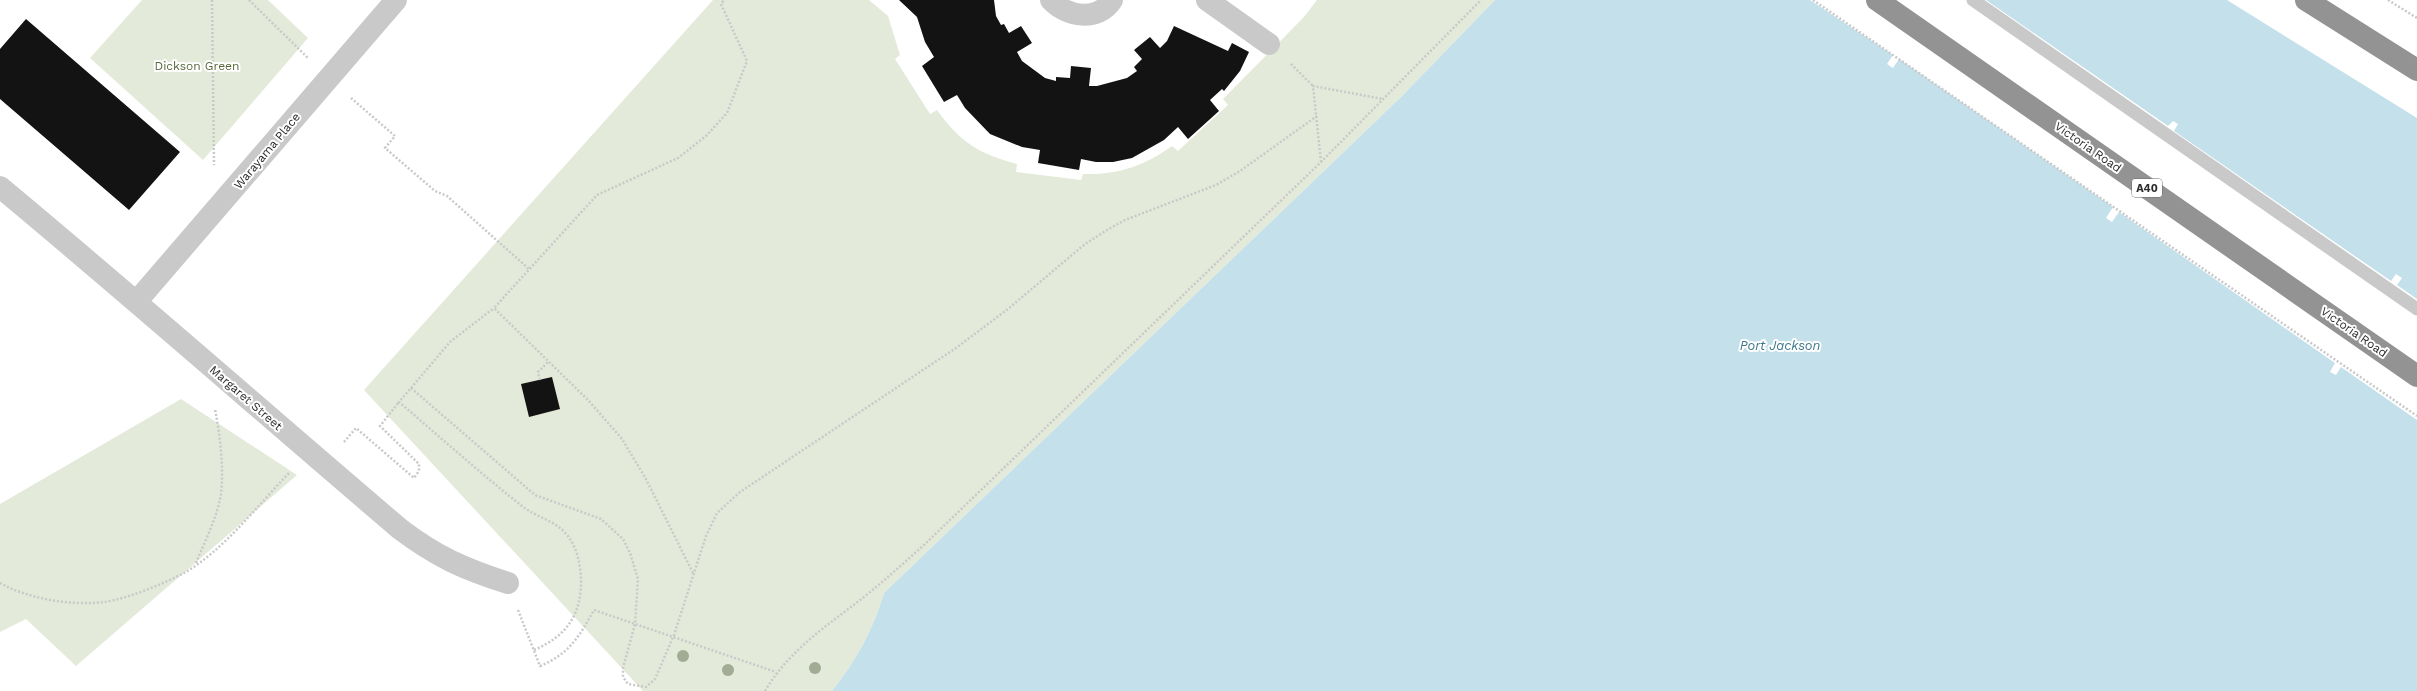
<svg xmlns="http://www.w3.org/2000/svg" width="2417" height="691" viewBox="0 0 2417 691" font-family="'Work Sans',sans-serif">
	<style>
		.green { fill: #e4ead9 }
		.water { fill: #c4e0ea }
		.pier { fill: #fff }
		.building { fill: #131313 }
		.lines { fill: none; stroke-linecap: round; stroke-linejoin: round }
		.path { stroke: #c9c9c9; stroke-width: 2.5; stroke-dasharray: 2 2; stroke-linecap: butt }
		.lane { stroke: #c9c9c9; stroke-width: 13 }
		.street { stroke: #c9c9c9; stroke-width: 22 }
		.highway { stroke: #939393; stroke-width: 22 }
		.tree { fill: #a2ab93 }
		.labels { text-anchor: middle; dominant-baseline: central; stroke-width: 4; stroke-linejoin: round; paint-order: stroke }
		.shield { fill: #fff; stroke: #6b6b6b; stroke-width: 1 }
		.shield-label { font-size: 11px; font-weight: bold; fill: #2c2c2c }
		.park-label { font-size: 12px; fill: #55663a; stroke: #fff }
		.street-label { font-size: 12px; fill: #2c2c2c; stroke: #fff }
		.water-label { font-size: 13px; font-style: italic; fill: #3c778c; stroke: #fff }
	</style>
	<rect width="100%" height="100%" fill="#fff"/>
	<path class="green" d="M142 0H268L308 38 203 160 90 58Z
		M713 0H869L888 16 900 55 895 59 930 114 937 110C960 142 979 154 1017 164L1016 172 1081 180 1083 174C1118 175 1144 166 1172 146L1178 151 1228 105 1223 99 1304 17 1317 0H1495L1401 97 884 593C873 630 856 661 832 691H643L364 390Z
		M181 399 297 475 76 666 26 619 0 632V504Z"/>
	<path class="water" d="M1495 0H2417V691H832C856 661 873 630 884 593L1401 97Z"/>
	<path class="pier" d="M1810 0H1986L2168 126 2173 121 2178 124 2174 131 2391 281 2396 274 2402 278 2397 285 2417 299V420L2341 367 2336 375 2330 372 2335 363 2119 212 2112 222 2106 218 2113 207 1899 59 1893 68 1887 64 1893 55Z
		M2227 0H2417V118Z"/>
	<path class="building" d="M899 0H994L996 16 1001 25 1004 24 1009 33 1021 26 1032 43 1017 52 1022 61 1045 78 1056 81V77L1070 78 1071 66 1091 68 1089 86H1097L1127 78 1137 71 1134 67 1142 59 1134 50 1150 37 1160 48 1167 41 1174 26 1228 51 1232 43 1249 52 1240 71 1224 91 1222 89 1210 100 1219 111 1188 139 1178 127 1164 140 1132 158 1113 162H1096L1081 159 1079 170 1038 163 1040 150 1022 147 990 134 965 108 957 95 944 102 922 66 934 57 925 42 917 17Z
		M26 19 180 152 129 210 0 99V49Z
		M552 377 560 409 529 417 521 384Z"/>
	<g class="lines">
		<path class="path" d="M212 0 214 165
			M249 0 308 58
			M1813 0 2417 416
			M2388 0 2417 18
			M1291 64 1313 86
			M351 98 395 136 385 148 435 191 447 196 529 269
			M1321 162 1313 86 1383 99
			M540 380 538 372 548 362
			M411 388 450 342 494 308
			M344 442 356 428 414 478 419 471V464L380 426 399 402
			M196 563C205 541 217 518 221 494 224 466 220 436 215 409
			M693 573 646 479 622 439 588 400 494 308 597 195 678 158 707 135 727 113 747 61 721 4 724 0
			M0 583C29 599 71 606 104 602 127 599 163 584 184 573 223 551 258 505 289 473
			M518 610 540 666C569 654 579 637 594 610L776 672
			M534 650C567 636 582 614 581 578 580 563 577 547 567 535 555 520 537 518 522 506 480 473 440 437 399 402L411 388 535 495 601 519 623 539 630 553 638 579 635 624 623 668V677L628 684 646 687 655 679 674 635 706 536 717 513 740 492 956 348 1008 309 1085 244 1107 230 1125 220 1216 185 1240 171 1317 116
			M765 691C789 650 828 625 864 597 885 580 905 562 925 544L1321 162 1481 0"/>
		<path class="lane" d="M1973 0 2417 309"/>
		<path class="street" d="M1051 0C1067 17 1098 22 1112 0
			M1207 0 1269 44
			M0 187C135 299 266 415 400 529 437 557 464 569 508 583
			M137 301 396 0"/>
		<path class="highway" d="M1877 0 2417 376
			M2306 0 2417 70"/>
	</g>
	<g class="tree">
		<circle cx="683" cy="656" r="6"/>
		<circle cx="815" cy="668" r="6"/>
		<circle cx="728" cy="670" r="6"/>
	</g>
	<g class="labels">
		<rect class="shield" x="2132" y="179" width="30" height="18" rx="3"/>
		<g class="shield-label">
			<text x="2147" y="188">A40</text>
		</g>
		<g class="park-label">
			<text x="197" y="66">Dickson Green</text>
		</g>
		<g class="street-label">
			<text transform="translate(2088 147) rotate(35)">Victoria Road</text>
			<text transform="translate(267 151) rotate(-50)">Warayama Place</text>
			<text transform="translate(2354 332) rotate(35)">Victoria Road</text>
			<text transform="translate(246 398) rotate(41)">Margaret Street</text>
		</g>
		<g class="water-label">
			<text x="1780" y="345">Port Jackson</text>
		</g>
	</g>
</svg>
